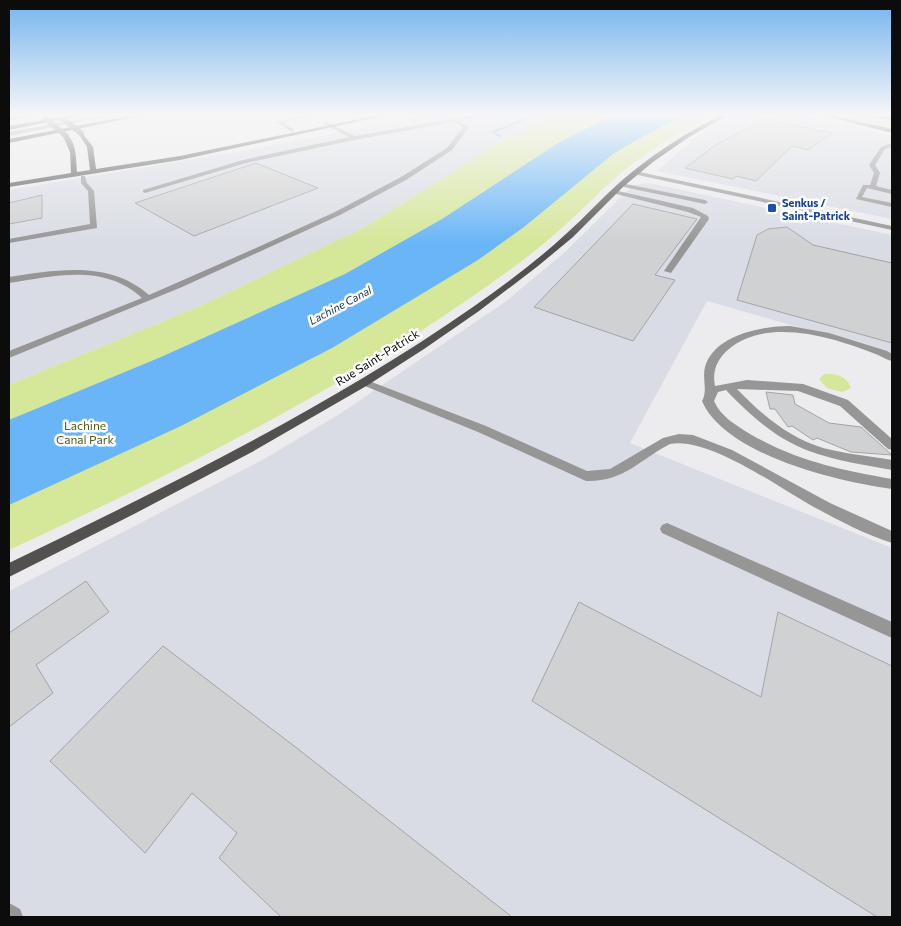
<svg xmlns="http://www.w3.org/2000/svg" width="901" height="926" viewBox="0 0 901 926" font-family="Commissioner,sans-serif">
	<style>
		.built { fill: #d9dce4 }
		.green { fill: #d5e799 }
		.water { fill: #69b5f7 }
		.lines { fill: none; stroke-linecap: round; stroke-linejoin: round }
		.stream { stroke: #69b5f7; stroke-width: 2.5 }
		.building { fill: #d0d1d2; stroke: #a3a4a5 }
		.minor { fill: #979696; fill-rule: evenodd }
		.major { fill: #525150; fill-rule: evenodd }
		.highway { fill: #3a3939; fill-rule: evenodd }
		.major-bridge { stroke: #525150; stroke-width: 5.5 }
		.transit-dot { fill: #1a4fb4; stroke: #fff; stroke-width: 2 }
		.labels { text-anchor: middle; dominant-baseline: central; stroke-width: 5; stroke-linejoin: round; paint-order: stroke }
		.far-transit-label { font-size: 11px; font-weight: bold; fill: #164399; stroke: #fff; text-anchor: start }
		.far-water-label { font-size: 11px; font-style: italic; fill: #0f304a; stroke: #fff }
		.street-label { font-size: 12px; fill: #0c0c0c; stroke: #fff }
		.park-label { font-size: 12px; fill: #505c19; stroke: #fff }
	</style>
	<rect width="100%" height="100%" fill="#ececee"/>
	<path class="built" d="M432 115H557L504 140 365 227 200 306 9 385V190L225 154Z
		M738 115H796L892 136V219L657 171 699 135Z
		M649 183 892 235V354L707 301 630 443 892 548V917H9V591L264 459 338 415 505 302 565 252 633 185Z"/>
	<path class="green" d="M556 115H713C679 131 643 154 615 178 597 194 581 211 563 227 534 253 502 276 470 298 326 398 167 477 9 550V385L200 306 365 227 504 140Z
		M837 115H859L892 121V128Z
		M824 374C835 373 848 377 851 388L842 392 827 388 819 379Z"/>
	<path class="water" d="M613 115H687L645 135 613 154 524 227 478 260 332 348 181 426 9 505V420L161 357 345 274 442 219 558 143Z"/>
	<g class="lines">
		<path class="stream" d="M500 136 493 132 537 115"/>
	</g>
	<path class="building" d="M765 119 832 133 808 150 792 146 756 181 736 176 733 179 685 168 714 146Z
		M256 163 318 188 194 236 135 203Z
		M42 195V218L9 224V203Z
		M633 204 697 219 655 275 675 280 633 341 534 307Z
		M787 227 813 245 892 263V343L737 300 757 235 768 229Z
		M766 392 793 395 795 404 829 423 861 427 892 455 851 452 817 438 813 440 792 426 788 427 775 409H770Z
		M86 581 109 612 36 665 53 693 9 727V633Z
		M579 602 761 697 778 612 892 666V917H877L532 701Z
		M163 646 298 749 512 917H281L219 858 237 833 192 793 145 853 50 761Z"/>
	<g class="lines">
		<path class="minor" d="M103 115H113L9 136V132Z
			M306 115H316L284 123 294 129 292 132 276 122Z
			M475 115H486L459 121 469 127 452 150 406 180 340 215 182 287 9 358V351L142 298C104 263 55 276 9 283V277C57 270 109 260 149 295L256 248 335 212 401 177 447 148 463 127 453 122 354 140 246 163 145 193 143 192V190L243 160 349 137 323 124 325 121 355 136Z
			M892 143V147L885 149 875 165 880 173 876 186 892 190V194L867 188 862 197 892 203V207L856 199 863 185H870L874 173 869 165 881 147Z
			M635 171 892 226V230L633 174Z
			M81 176H85L87 183 94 191 97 228 9 243V239L90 224 88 191 81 183Z
			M621 183 705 200 708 202 705 204 619 186V184Z
			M614 190 693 208 708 216 709 219 671 273 664 271 701 217 688 212 612 193V191Z
			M790 326 829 333 887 351 892 354V361C887 360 883 357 878 355 836 338 768 316 729 349 717 359 712 371 715 386L747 380 803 384 848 400 892 439V450L888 449 840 406 798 391 737 389C761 414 789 438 823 448 846 454 869 456 892 460V470C812 456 784 451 726 390L718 392 714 401C721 417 736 425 750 434 797 461 840 470 892 479V489C839 482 725 455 702 401 708 391 702 379 705 367 714 335 761 326 790 326Z
			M364 379 486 426 587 471 610 469 663 438 679 434 693 435 732 450 830 503 892 531V543C866 535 836 519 812 506 778 487 708 436 670 444 639 460 624 482 586 481L478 432 360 384 359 382 360 380Z
			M667 523 892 622V638L662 533 660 529 662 525Z
			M9 903 20 909 23 917H9Z"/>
		<path class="major" d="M24 115H34L9 120V118Z
			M379 115H388L180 160 9 187V183L71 173 70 152 63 136 66 134C77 142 76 160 77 172L90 170 87 147 78 133 81 131 93 147 96 169 180 156Z
			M721 115H728L689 137 653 162 624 186 573 237 538 266 479 311 424 349 368 385 252 452 134 514 9 577V563C168 486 328 408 473 307 506 284 538 260 567 233 585 217 601 199 619 183 650 156 685 133 721 115Z
			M821 115H830L892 129V133Z
			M866 115 892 117V120L869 117Z"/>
		<path class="highway" d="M71 115H83L9 130V126Z
			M134 115H145L9 143V139Z"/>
		<path class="major-bridge" d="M58 115 81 133
			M44 117 66 136"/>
	</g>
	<linearGradient id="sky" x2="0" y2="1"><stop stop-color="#75b4ee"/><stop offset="0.47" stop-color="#f6f6f7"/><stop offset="1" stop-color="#f6f6f7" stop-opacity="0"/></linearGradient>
	<rect width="901" height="244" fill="url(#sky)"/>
	<rect class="transit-dot" x="767" y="203" width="10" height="10" rx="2.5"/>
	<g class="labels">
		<g class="far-transit-label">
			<text x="782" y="202">Senkus /<tspan x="782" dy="13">Saint-Patrick</tspan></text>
		</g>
		<g class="far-water-label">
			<text transform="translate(340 305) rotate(-28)">Lachine Canal</text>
		</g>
		<g class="street-label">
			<text transform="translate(377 357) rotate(-32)">Rue Saint-Patrick</text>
		</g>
		<g class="park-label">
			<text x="85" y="425">Lachine<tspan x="85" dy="14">Canal Park</tspan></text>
		</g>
	</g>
	<rect width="901" height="926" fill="none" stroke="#0c0c0c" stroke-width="20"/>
</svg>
